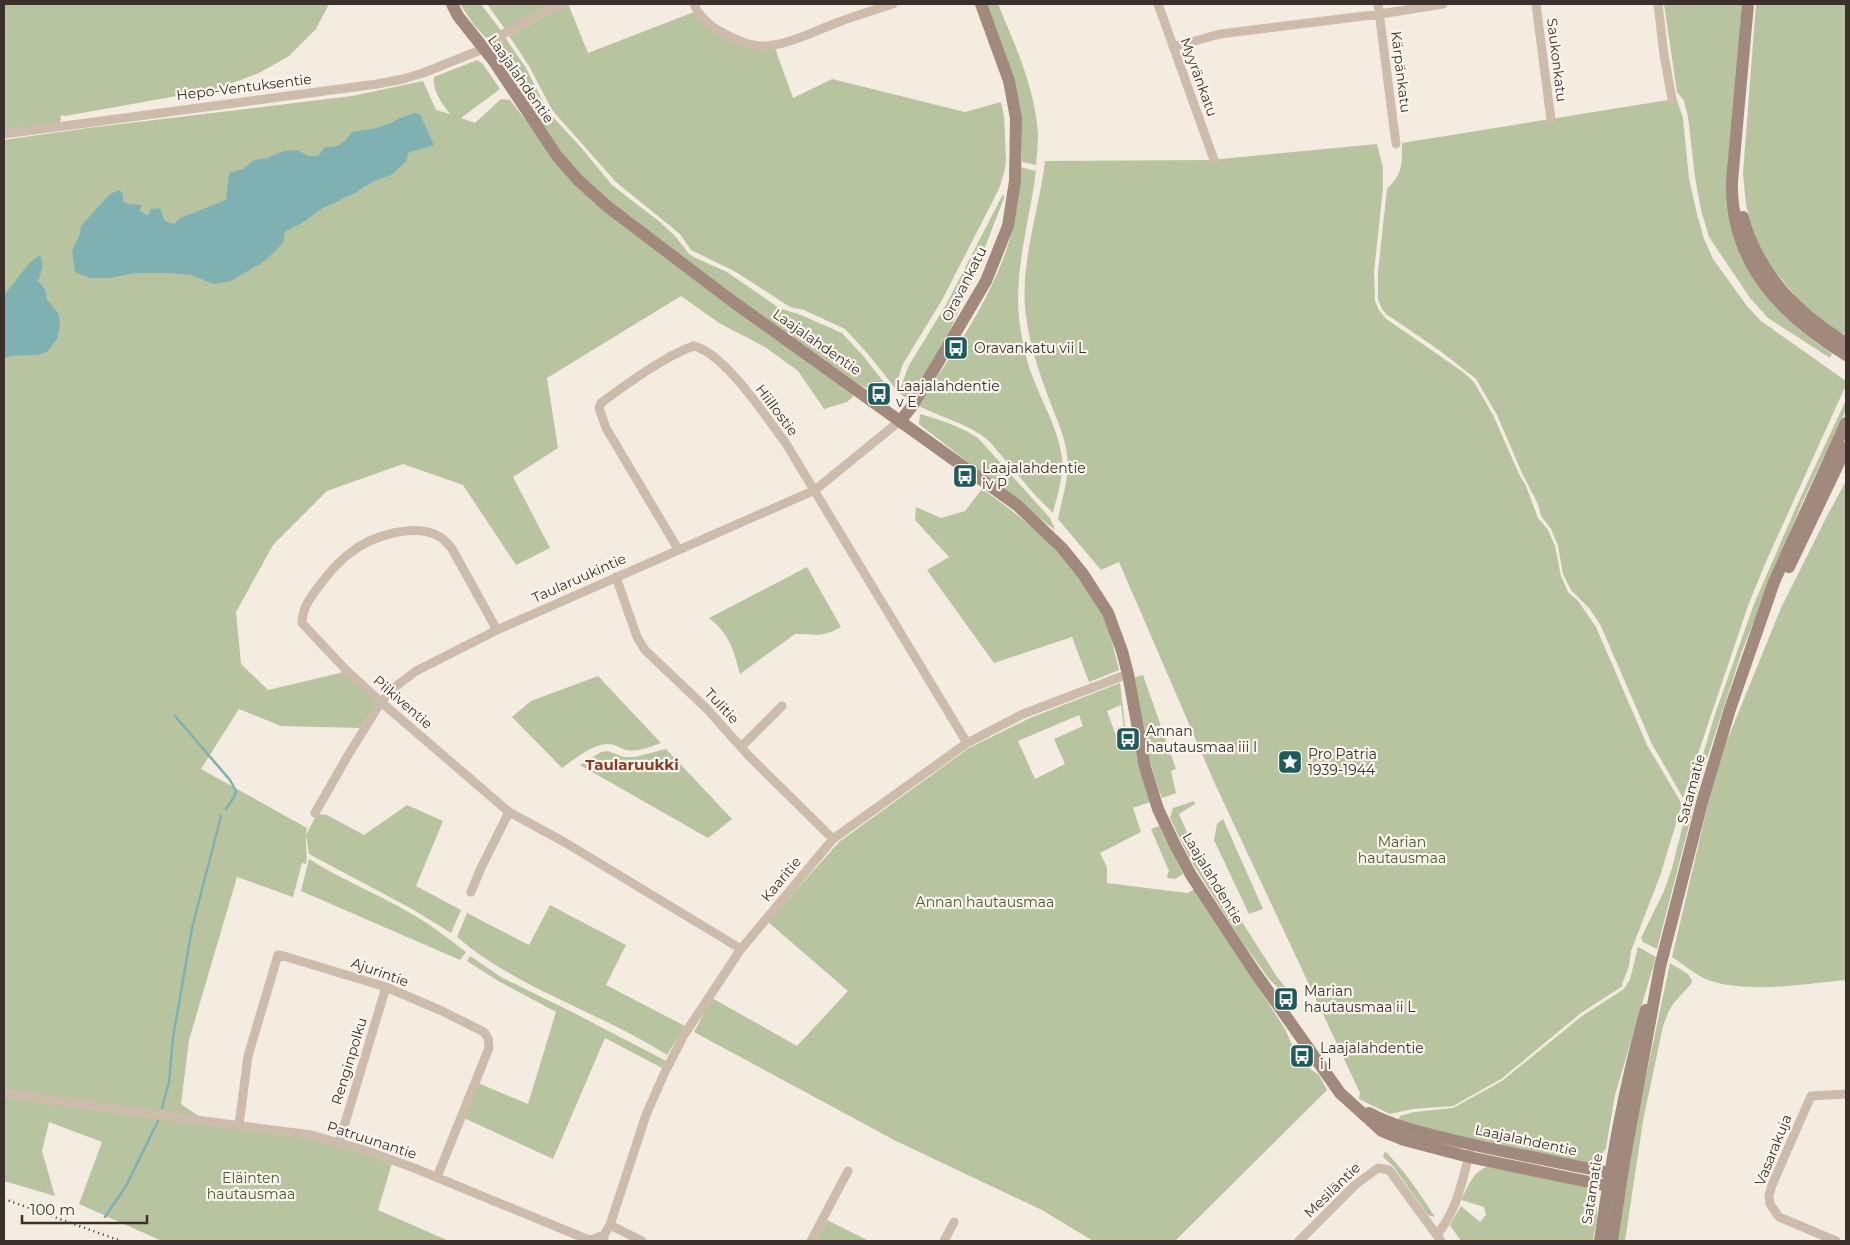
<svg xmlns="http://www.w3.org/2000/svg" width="1850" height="1245" viewBox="0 0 1850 1245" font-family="Montserrat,sans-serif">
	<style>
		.green { fill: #b8c4a0; fill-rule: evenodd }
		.water { fill: #7fb0b2 }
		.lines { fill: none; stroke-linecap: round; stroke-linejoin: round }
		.stream { stroke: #7fb0b2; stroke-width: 2.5 }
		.street { stroke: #cdbbac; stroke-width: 9 }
		.secondary { stroke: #a18a7d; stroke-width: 12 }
		.rail { stroke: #3b302b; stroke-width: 2.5; stroke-dasharray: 1 4; stroke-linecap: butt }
		.labels { text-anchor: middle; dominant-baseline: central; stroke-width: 4.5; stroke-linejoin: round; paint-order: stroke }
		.street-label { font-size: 14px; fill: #3b302b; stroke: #fbf5ee }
		.poi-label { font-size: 14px; fill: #3b302b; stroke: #fbf5ee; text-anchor: start }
		.park-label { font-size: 14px; fill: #4a5a2e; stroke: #fbf5ee }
		.neighbourhood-label { font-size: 15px; font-weight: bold; fill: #8c3b22; stroke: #fbf5ee }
	</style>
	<rect width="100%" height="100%" fill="#f4ebe1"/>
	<path class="green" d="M4 4H329L316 29 289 56 257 74 216 89 65 116 61 115 60 126 4 134Z
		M460 4H481L502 32 486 38 474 25Z
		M487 4H554L505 29Z
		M986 4H998C1015 45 1035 88 1038 134 1038 144 1037 155 1036 165L1022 162 1021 118Z
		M1664 4H1742L1729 171 1764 293C1782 317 1807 337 1832 354L1830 358 1768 318 1750 298 1709 237 1701 210 1695 177 1688 117 1684 101 1677 92Z
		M1756 4H1846V335L1829 327 1801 303 1764 258 1753 229 1746 205 1743 173Z
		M569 6 588 53 694 12 715 32 775 48 793 98 832 79 965 112 1001 102 1004 116 1006 159 1005 169 999 189 942 300 903 364 895 388 868 354 845 329 804 310 790 307 736 272 691 250 680 234 616 182 552 110 529 66 509 36 549 14Z
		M505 37 526 68 548 112 579 145 612 185 660 222 676 237 689 254 696 258 727 272 779 308 801 315 842 333 864 357 890 390 872 391 859 384 739 300 611 204 581 177 546 132 526 103 524 93 497 49Z
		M477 60 483 64 500 89 461 118 475 123 501 99 510 100 556 160 854 396 847 402 824 409 798 371 765 347 719 323 681 296 547 378 558 448 513 477 550 548 516 565 463 485 403 464 327 491 273 545 236 612 241 664 268 690 344 672 376 703 361 728 281 726 239 709 201 769 307 828C304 840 308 852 306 864L302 863 293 897 237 877 189 1040 181 1104 203 1119 310 1138 362 1152 392 1163 378 1210 449 1241H162L79 1204 102 1142 49 1122 42 1151 55 1196 4 1181V140L88 128 352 96 423 81 436 110 450 114C442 103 432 91 434 77Z
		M1668 100 1672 101 1677 100 1683 118 1689 179 1697 214 1704 239 1713 259 1747 306 1761 321 1846 381V385L1765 564 1749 603 1683 798 1652 744 1600 624 1589 608 1571 590 1563 574 1558 546 1551 529 1541 516 1538 504 1522 473 1497 415 1476 379 1439 350 1386 314 1382 309 1378 300V272L1387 189C1403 173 1402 165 1402 143Z
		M1377 144 1383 168V188L1374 272 1375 301 1379 310 1385 318 1463 372 1474 382 1494 417 1519 474 1526 486 1538 518 1548 530 1555 546 1561 576 1568 592 1578 601 1596 627 1647 745 1682 804 1660 876 1631 951 1629 966 1622 984 1623 986 1581 1013 1501 1079 1453 1106 1413 1109 1390 1114 1359 1099 1360 1093 1215 784 1119 562 1101 570 1058 519C1062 498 1070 476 1067 455 1065 437 1057 420 1051 404 1040 375 1030 347 1026 316 1019 265 1039 212 1045 161L1210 160Z
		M1020 167 1036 171C1030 218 1014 271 1019 318 1021 335 1024 351 1029 367 1039 397 1057 425 1062 457 1064 475 1057 496 1053 513L1035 495 989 441C968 423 941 418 917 405 955 352 994 296 1012 232 1018 212 1018 188 1020 167Z
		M1003 194 1004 198 974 276 951 328 910 401 899 393 908 367 947 303Z
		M1846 400V410L1801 505 1742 651 1703 771 1657 949 1643 942 1641 938 1664 891 1672 868 1687 809 1715 714 1754 604 1797 505Z
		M920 414C940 420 960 426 978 438L1050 518 1055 530 919 424Z
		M1846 481V980C1803 984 1749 994 1708 980 1696 975 1684 965 1672 957L1709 800 1726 743 1781 608 1828 514Z
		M982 489C1031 523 1075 560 1102 615 1111 632 1114 652 1119 670L1089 682 1072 637 994 663 927 570 949 557 915 520 916 507 941 518 965 511Z
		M807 567 841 627C821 638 816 634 795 634L740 674C733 648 730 635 709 618Z
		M1143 675 1176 769 1171 771 1176 793 1162 798C1147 760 1141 718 1132 678Z
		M598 676 661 743C650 747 638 752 626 750 620 748 615 744 608 744 592 744 575 759 562 768L512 717 531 701Z
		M1120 683 1127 743 1133 742 1150 802 1133 808 1141 832 1100 853 1107 867V883L1187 893 1195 889 1285 1029 1293 1047 1307 1067 1319 1075 1327 1090 1175 1241H1093L1042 1210 894 1140 694 1032 712 998 797 1046 848 991 768 922 839 842 969 748 1030 718ZM1121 705 1125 735 1117 739 1107 711ZM1079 715 1083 726 1054 739 1065 764 1035 779 1018 741Z
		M666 749 732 819 708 838 580 765 601 752 608 751 624 757H635Z
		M1194 801 1195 804 1179 814 1198 857 1210 868 1244 925 1277 977 1289 992 1297 1007 1294 1009 1287 996 1269 979 1241 940 1190 859 1170 818 1173 808Z
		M407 805 443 821 416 886 461 910 451 933 414 910 309 854 306 835 317 814 327 815 364 835Z
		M1223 819 1263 909 1249 914 1214 840 1217 824Z
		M1159 826 1183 874 1175 879 1168 878 1167 875 1169 871 1151 829Z
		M309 859C342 880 378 894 412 914 431 925 448 938 466 952L460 960 301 891Z
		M550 905 626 945 606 985 685 1026 667 1055C600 1012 519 990 457 937L467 913 529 945Z
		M1638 947 1656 957 1615 1095 1606 1148 1598 1160 1590 1163 1478 1140 1397 1122 1400 1116 1414 1112 1453 1108 1502 1081 1582 1016 1624 989 1630 979Z
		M470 956 501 977 576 1014 666 1061 662 1068 605 1038 553 1159 464 1118 478 1083 528 1104 556 1012 500 982 467 961Z
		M1670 963 1688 974 1692 981 1691 984 1673 1004 1668 1013 1663 1026 1643 1121 1625 1241H1616L1637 1119Z
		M1385 1151C1405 1171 1420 1194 1435 1217L1428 1215 1393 1166 1383 1157Z
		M1490 1166 1586 1187C1603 1203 1596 1220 1593 1241H1461L1450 1225 1461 1206 1480 1222 1486 1215 1484 1207 1461 1200C1469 1185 1473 1170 1490 1166Z
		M827 1220 869 1241H816Z"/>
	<path class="water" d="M415 113 420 114 434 145 408 153 406 162 391 175 372 182 355 193 321 209 305 221 285 232 283 243 266 260 231 281 214 284 191 275 171 273H135L110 278H90L75 272 72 251 80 234 81 226 110 194 119 190 123 194V201L128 204 141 205 140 211 148 216 151 209 160 208 165 221 174 224 180 218 226 200 229 173 243 169 254 160 267 158 284 151 297 150 309 156H318L325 147C339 148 344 143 352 132 364 130 377 129 388 124 400 119 402 116 415 113Z
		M40 255C44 265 42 270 38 281L45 289 47 300 59 314 60 326 57 339 47 352 38 355 12 356 4 358V294C18 282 24 264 40 255Z"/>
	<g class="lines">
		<path class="stream" d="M175 716 230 780 236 791 234 797 226 809
			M162 1108 169 1082 173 1038 192 928 221 816
			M105 1217 126 1186 158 1121"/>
		<path class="street" d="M694 4C699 17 710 26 723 33 734 39 746 45 759 46 786 47 814 31 839 22 857 15 875 10 893 4
			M1158 4 1214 160
			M1378 4 1396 144
			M1536 4 1551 120
			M1658 4 1664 55 1672 99
			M1173 47 1220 34 1380 14 1443 4
			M4 134 377 84 403 79 423 73 483 49 505 33 547 10 565 4
			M678 549 606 428 599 408 601 403C628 383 662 358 693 346 724 352 765 416 785 442L967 743
			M616 577 637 637 645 650 707 709 748 755 833 839
			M497 630 451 547C447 544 444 539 440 537 415 522 371 536 350 553 338 562 328 574 319 586 310 598 302 608 302 623L346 670 381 702 509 812 566 843 741 949
			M741 747 782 706
			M315 813 347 757 381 702 395 687 416 671 497 630 815 490 901 420
			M471 892 481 868 509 812
			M4 1093 119 1110 311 1135 364 1150 414 1168 584 1238 591 1240 604 1235
			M239 1125 248 1056 278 955 287 957 386 987 442 1011 484 1032 488 1038 489 1048 437 1177
			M339 1143 386 987
			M610 1225 642 1241
			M1437 1235C1459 1206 1460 1186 1470 1153
			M604 1241V1235L610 1225 646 1115 664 1074 684 1035 741 949 833 839 967 743 1023 714 1128 674
			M811 1241 848 1171
			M944 1241 954 1222
			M1299 1241 1355 1185 1378 1168 1389 1170 1392 1174 1441 1241
			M1836 1241 1779 1217 1770 1204 1769 1196 1772 1185 1811 1096 1846 1094"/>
		<path class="secondary" d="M452 4 458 16 493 60 557 156 578 180 608 207 732 301 1017 505 1062 548 1083 574 1108 613 1122 651 1128 674 1145 767 1158 809 1175 845 1191 875 1254 971 1340 1093 1382 1131 1404 1140 1469 1157 1608 1186 1621 1180
			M1748 4 1732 181C1730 263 1781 315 1846 355
			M1743 217C1758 274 1797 313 1846 343
			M901 420 913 405 986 281 1008 226 1015 181 1016 118 1009 81 981 4
			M1789 567 1846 448
			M1369 1113C1395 1127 1424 1133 1452 1140 1504 1152 1557 1162 1610 1173L1621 1180
			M1600 1241C1611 1163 1624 1086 1646 1010
			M1612 1241 1624 1162 1660 967 1703 799 1730 709 1774 582 1846 423"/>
		<path class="rail" d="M4 1199 121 1241"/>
	</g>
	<defs>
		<symbol id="bus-square" viewBox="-11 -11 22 22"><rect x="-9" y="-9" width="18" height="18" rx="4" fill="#1f5a5e" stroke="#fbf5ee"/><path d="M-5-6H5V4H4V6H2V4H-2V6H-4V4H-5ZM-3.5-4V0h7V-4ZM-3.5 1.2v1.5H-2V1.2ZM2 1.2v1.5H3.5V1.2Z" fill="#fff"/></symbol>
		<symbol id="sight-square" viewBox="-11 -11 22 22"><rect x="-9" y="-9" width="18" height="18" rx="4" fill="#1f5a5e" stroke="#fbf5ee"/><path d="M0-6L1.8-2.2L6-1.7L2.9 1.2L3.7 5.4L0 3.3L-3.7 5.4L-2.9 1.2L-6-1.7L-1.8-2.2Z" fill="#fff"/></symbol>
	</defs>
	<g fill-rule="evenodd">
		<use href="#bus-square" x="942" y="334" width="28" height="28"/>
		<use href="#bus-square" x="865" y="380" width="28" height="28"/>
		<use href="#bus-square" x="951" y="462" width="28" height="28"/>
		<use href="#bus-square" x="1114" y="725" width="28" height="28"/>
		<use href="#sight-square" x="1276" y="748" width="28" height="28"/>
		<use href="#bus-square" x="1272" y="985" width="28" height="28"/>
		<use href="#bus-square" x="1288" y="1042" width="28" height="28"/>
	</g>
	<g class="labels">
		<g class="street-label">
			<text transform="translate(1557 60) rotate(83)">Saukonkatu</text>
			<text transform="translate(1401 72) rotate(83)">Kärpänkatu</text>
			<text transform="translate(1199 77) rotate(70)">Myyränkatu</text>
			<text transform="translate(521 79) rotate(55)">Laajalahdentie</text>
			<text transform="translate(244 87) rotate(-7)">Hepo-Ventuksentie</text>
			<text transform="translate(964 284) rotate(-63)">Oravankatu</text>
			<text transform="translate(817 342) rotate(35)">Laajalahdentie</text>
			<text transform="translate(777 410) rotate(53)">Hiillostie</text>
			<text transform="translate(579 578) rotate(-24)">Taularuukintie</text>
			<text transform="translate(403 702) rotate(41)">Piikiventie</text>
			<text transform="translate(722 706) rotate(47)">Tulitie</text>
			<text transform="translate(1691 789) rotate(-75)">Satamatie</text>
			<text transform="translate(1213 878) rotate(59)">Laajalahdentie</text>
			<text transform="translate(781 879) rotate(-50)">Kaaritie</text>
			<text transform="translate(380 972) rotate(20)">Ajurintie</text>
			<text transform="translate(349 1061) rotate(-73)">Renginpolku</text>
			<text transform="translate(372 1140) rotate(18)">Patruunantie</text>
			<text transform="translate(1526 1140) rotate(12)">Laajalahdentie</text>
			<text transform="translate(1773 1150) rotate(-68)">Vasarakuja</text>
			<text transform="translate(1592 1189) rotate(-81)">Satamatie</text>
			<text transform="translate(1332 1190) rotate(-44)">Mesiläntie</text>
		</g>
		<g class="poi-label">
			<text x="974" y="348">Oravankatu vii L</text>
			<text x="896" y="386">Laajalahdentie<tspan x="896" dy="16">v E</tspan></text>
			<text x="982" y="468">Laajalahdentie<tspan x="982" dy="16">iv P</tspan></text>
			<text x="1146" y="731">Annan<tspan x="1146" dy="16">hautausmaa iii I</tspan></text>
			<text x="1308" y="754">Pro Patria<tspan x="1308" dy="16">1939-1944</tspan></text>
			<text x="1304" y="991">Marian<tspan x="1304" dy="16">hautausmaa ii L</tspan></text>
			<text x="1320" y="1048">Laajalahdentie<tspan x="1320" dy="16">i I</tspan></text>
		</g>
		<g class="park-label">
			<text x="1402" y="842">Marian<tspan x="1402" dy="16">hautausmaa</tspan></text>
			<text x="985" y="902">Annan hautausmaa</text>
			<text x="251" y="1178">Eläinten<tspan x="251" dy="16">hautausmaa</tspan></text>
		</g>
		<g class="neighbourhood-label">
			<text x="632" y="764">Taularuukki</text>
		</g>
	</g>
	<rect width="1850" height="1245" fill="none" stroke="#3b302b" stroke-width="10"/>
	<path d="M22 1215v8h125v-8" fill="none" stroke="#3b302b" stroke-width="2.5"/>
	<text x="30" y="1215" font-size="15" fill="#3b302b" stroke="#fbf5ee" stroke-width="4" paint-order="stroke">100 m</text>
</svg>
